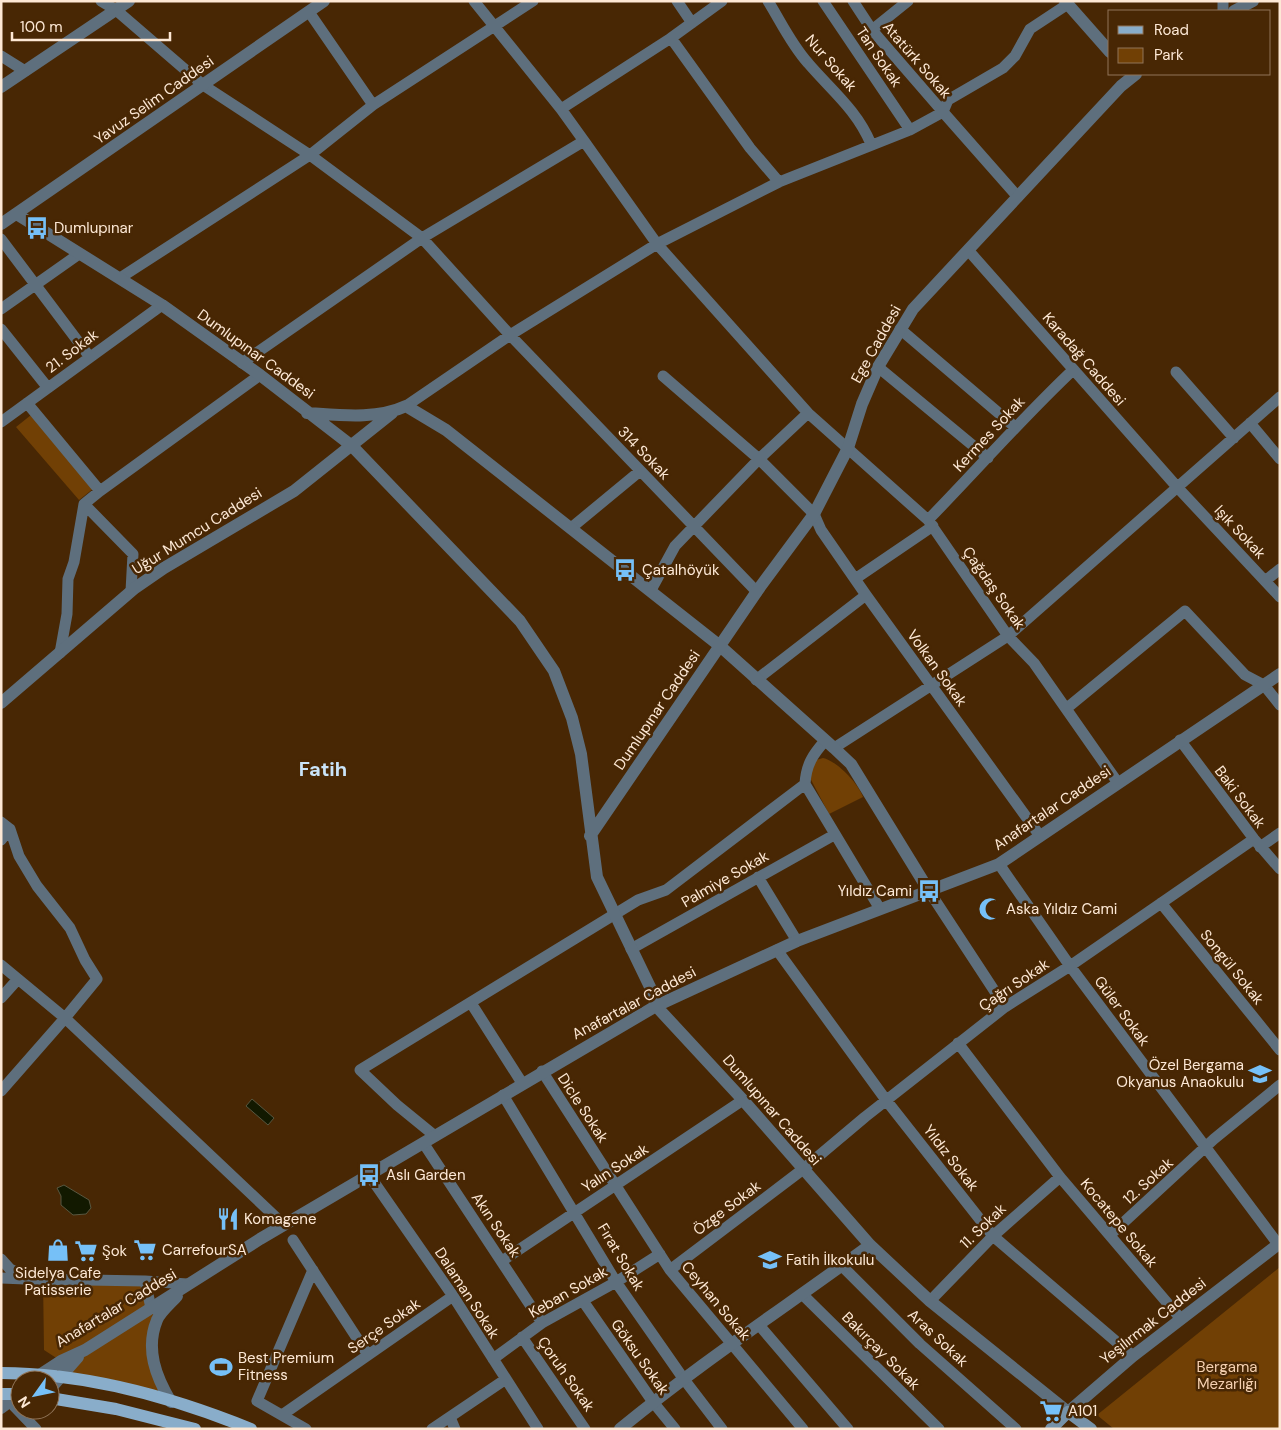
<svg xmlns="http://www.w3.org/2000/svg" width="1281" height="1430" viewBox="0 0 1281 1430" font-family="'DM Sans',sans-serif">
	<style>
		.green { fill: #714005 }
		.water { fill: #121900; stroke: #585740 }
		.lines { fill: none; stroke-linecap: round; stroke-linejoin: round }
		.minor { stroke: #5e6f7d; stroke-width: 11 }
		.tertiary { stroke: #5e6f7d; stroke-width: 12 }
		.secondary { stroke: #7692a8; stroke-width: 12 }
		.primary { stroke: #89adca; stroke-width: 12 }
		.labels { text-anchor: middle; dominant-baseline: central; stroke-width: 5; stroke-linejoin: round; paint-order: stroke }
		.street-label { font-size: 15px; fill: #fde8d5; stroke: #482704 }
		.poi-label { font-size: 15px; fill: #fde8d5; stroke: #482704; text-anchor: start }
		.park-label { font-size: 15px; fill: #f5d0b0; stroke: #482704 }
		.district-label { font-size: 20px; font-weight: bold; fill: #cae4f9; stroke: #482704 }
	</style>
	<rect width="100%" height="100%" fill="#482704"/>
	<path class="green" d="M31 415 94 488 79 500 16 427Z
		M823 758C837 761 858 783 863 797L829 814 809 776 816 760Z
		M1280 1267V1429H1114L1097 1415Z
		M43 1279 145 1281 157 1319 151 1345 171 1402 66 1376 61 1361 44 1350Z"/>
	<path class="water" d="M252 1099 274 1118 268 1125 246 1106Z
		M64 1185 89 1200 91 1208 86 1214 73 1215 61 1205V1196L57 1188Z"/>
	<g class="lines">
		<path class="minor" d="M101 1 116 10 203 85 310 155 422 238 510 335 757 592
			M474 1 561 109 671 38 750 148 779 182
			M677 1 692 23
			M768 1C781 22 791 44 808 63 831 90 857 110 871 144
			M823 1 910 130
			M853 1 872 30 943 112 948 100 1003 68 1015 56 1030 29 1068 4
			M1223 11V1
			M309 12 373 105
			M872 30 908 1
			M671 38 722 1
			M1 56 25 71
			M584 141 657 244 808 413 928 520 1008 636 1034 663 1118 783
			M1 239 89 356
			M968 250 1178 488 1280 597
			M120 278 310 155 373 105 533 1
			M1 309 79 254
			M1 329 48 388
			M900 329 1015 427
			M242 363 422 238 584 141 561 109
			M878 367 988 458
			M1176 372 1234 438
			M663 376 759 459 814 514 821 530 866 595 1040 836
			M27 403 100 491 260 375
			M406 406 510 335 657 244 779 182 910 130 943 112 1018 197
			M1 422 162 305
			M1250 423 1280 459
			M100 491 84 504 133 554 131 591
			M928 520C977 470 1022 418 1073 370
			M571 528 640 471
			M855 579 933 526
			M1265 581 1280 569
			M651 590 675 546 759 459 808 413
			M60 653 67 614 68 579 74 562 84 504
			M756 680 866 595
			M1067 708 1185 611 1245 675 1264 685 1280 705
			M1180 740 1254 839 1280 869
			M825 741C813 754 806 765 805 784L880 909
			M834 748 1008 636 1280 397
			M1 822 10 829 1 840
			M10 829 19 856 37 886 70 928 85 960 97 979 65 1018 284 1225
			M1260 847 1280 833
			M999 864 1070 966 1278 1244
			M758 877 797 941
			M929 891 1005 1007
			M1161 903 1280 1050
			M631 949 834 835
			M777 950 886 1100 993 1236 1133 1356
			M1 965 65 1018 1 1091
			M1 998 18 979
			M471 1003 522 1083
			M958 1043 1060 1177 1181 1319
			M542 1071 670 1270 803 1429
			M503 1095 616 1282 683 1378 722 1429
			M435 1136 397 1105 360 1070 638 900 666 890 805 784
			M424 1144 542 1323
			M369 1175 453 1296 538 1429
			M1110 1235 1214 1139 1280 1085
			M293 1240 368 1355
			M1 1259 10 1269 30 1279 145 1281 151 1308
			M502 1261 743 1100
			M842 1266 920 1344 1016 1429
			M670 1270 802 1170 865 1117 1005 1007 1070 966 1254 839
			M1 1278 26 1279
			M145 1281 187 1284
			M802 1294 939 1429
			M583 1301 653 1402 675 1429
			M930 1301 993 1236 1060 1177
			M759 1325 848 1429
			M522 1337 585 1429
			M493 1359 542 1323 616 1282 660 1254
			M11 1403 36 1429
			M282 1415 453 1296
			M450 1417 455 1429
			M306 1429 257 1401 313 1270
			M432 1429 506 1379"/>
		<path class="tertiary" d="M1065 1 1110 52
			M1234 11 1253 1
			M1 87 129 1
			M18 215 162 305 260 375 352 446 520 621 554 671 572 718 581 754 597 877 651 989 656 1006 743 1100 870 1245 930 1301 1068 1412 1133 1356 1280 1243
			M1 224 324 1
			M307 413C339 415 376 420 406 406L446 430 720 646 834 748 851 764 929 891
			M1 703 135 588 164 568 294 491 392 413
			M590 836 760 587 814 514 848 448 862 404 878 367 913 309 1121 86 1136 74
			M35 1378 61 1361 85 1350 260 1239 656 1006 797 941 999 864 1280 674
			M50 1389 78 1357
			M171 1402C156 1377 145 1349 157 1320 160 1312 171 1303 177 1296
			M1 1408 20 1394
			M620 1429C700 1363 787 1306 870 1245"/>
		<path class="secondary" d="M1051 1429 1068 1412 1091 1429"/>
		<path class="primary" d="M1 1373C86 1373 172 1397 251 1429
			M1 1394H20
			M50 1398 116 1409 195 1429"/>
	</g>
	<defs>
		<symbol id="bus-bare" viewBox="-9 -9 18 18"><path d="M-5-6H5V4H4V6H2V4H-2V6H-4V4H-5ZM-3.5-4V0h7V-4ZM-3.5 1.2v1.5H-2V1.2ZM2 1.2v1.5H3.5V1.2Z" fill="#76c0f7" stroke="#482704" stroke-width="2.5" paint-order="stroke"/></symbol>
		<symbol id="mosque-bare" viewBox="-9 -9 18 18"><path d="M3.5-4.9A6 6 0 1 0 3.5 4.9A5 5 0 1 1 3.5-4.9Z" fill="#76c0f7" stroke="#482704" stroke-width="2.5" paint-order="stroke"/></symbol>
		<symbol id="school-bare" viewBox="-9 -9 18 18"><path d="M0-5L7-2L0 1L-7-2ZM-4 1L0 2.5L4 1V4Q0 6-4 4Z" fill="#76c0f7" stroke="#482704" stroke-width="2.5" paint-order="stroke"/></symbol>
		<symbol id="restaurant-bare" viewBox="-9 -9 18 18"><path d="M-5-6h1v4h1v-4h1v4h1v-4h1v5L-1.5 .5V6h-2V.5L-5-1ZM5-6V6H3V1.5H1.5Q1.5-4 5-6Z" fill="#76c0f7" stroke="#482704" stroke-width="2.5" paint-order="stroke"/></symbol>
		<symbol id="shop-bare" viewBox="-9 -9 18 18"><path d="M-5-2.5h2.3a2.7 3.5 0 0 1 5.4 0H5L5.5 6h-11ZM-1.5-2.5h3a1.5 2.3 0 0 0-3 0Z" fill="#76c0f7" stroke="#482704" stroke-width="2.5" paint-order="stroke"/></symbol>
		<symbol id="supermarket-bare" viewBox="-9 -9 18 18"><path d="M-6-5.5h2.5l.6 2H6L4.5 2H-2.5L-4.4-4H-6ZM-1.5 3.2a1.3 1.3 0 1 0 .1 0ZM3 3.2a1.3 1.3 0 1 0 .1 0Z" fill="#76c0f7" stroke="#482704" stroke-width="2.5" paint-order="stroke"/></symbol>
		<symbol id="stadium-bare" viewBox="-9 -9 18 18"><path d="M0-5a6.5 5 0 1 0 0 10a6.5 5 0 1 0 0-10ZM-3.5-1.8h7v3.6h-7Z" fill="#76c0f7" stroke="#482704" stroke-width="2.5" paint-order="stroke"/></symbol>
	</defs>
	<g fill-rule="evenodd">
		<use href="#bus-bare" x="21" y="212" width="32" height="32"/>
		<use href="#bus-bare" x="609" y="554" width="32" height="32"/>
		<use href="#bus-bare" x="913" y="875" width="32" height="32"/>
		<use href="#mosque-bare" x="974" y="893" width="32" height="32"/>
		<use href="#school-bare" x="1244" y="1058" width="32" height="32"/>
		<use href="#bus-bare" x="353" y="1159" width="32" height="32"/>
		<use href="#restaurant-bare" x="212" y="1203" width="32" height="32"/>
		<use href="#shop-bare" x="42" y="1234" width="32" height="32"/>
		<use href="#supermarket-bare" x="129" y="1234" width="32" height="32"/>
		<use href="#supermarket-bare" x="70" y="1235" width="32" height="32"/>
		<use href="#school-bare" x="754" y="1244" width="32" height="32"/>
		<use href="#stadium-bare" x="205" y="1351" width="32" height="32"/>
		<use href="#supermarket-bare" x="1035" y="1395" width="32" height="32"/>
	</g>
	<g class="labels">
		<g class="street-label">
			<text transform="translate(879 57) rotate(56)">Tan Sokak</text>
			<text transform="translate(917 60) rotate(49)">Atatürk Sokak</text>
			<text transform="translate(831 63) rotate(49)">Nur Sokak</text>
			<text transform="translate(154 100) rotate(-35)">Yavuz Selim Caddesi</text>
			<text transform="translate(876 344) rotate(-61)">Ege Caddesi</text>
			<text transform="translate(72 351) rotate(-37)">21. Sokak</text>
			<text transform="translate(256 354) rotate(36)">Dumlupınar Caddesi</text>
			<text transform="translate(1084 359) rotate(49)">Karadağ Caddesi</text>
			<text transform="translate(989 434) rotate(-47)">Kermes Sokak</text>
			<text transform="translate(644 453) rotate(46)">314 Sokak</text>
			<text transform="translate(197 531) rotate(-32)">Uğur Mumcu Caddesi</text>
			<text transform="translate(1240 532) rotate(47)">Işık Sokak</text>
			<text transform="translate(994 588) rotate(55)">Çağdaş Sokak</text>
			<text transform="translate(937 668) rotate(54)">Volkan Sokak</text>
			<text transform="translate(657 710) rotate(-56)">Dumlupınar Caddesi</text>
			<text transform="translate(1240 797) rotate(53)">Baki Sokak</text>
			<text transform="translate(1052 808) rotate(-34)">Anafartalar Caddesi</text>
			<text transform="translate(725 879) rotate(-30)">Palmiye Sokak</text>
			<text transform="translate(1232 967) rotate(51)">Songül Sokak</text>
			<text transform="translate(1014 985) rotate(-34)">Çağrı Sokak</text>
			<text transform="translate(634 1003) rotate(-28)">Anafartalar Caddesi</text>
			<text transform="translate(1122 1011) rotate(54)">Güler Sokak</text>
			<text transform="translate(583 1108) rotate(57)">Dicle Sokak</text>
			<text transform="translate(772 1110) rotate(49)">Dumlupınar Caddesi</text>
			<text transform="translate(951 1158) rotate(52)">Yıldız Sokak</text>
			<text transform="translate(615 1168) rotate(-33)">Yalın Sokak</text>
			<text transform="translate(1148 1181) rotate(-42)">12. Sokak</text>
			<text transform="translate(727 1208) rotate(-37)">Özge Sokak</text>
			<text transform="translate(1119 1223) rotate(50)">Kocatepe Sokak</text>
			<text transform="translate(496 1225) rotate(56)">Akın Sokak</text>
			<text transform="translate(983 1226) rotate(-44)">11. Sokak</text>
			<text transform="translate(621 1257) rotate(59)">Fırat Sokak</text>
			<text transform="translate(568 1292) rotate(-30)">Keban Sokak</text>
			<text transform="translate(467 1293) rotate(57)">Dalaman Sokak</text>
			<text transform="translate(716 1301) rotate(50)">Ceyhan Sokak</text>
			<text transform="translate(116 1308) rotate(-31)">Anafartalar Caddesi</text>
			<text transform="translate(1153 1321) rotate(-38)">Yeşilırmak Caddesi</text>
			<text transform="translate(384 1326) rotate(-35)">Serçe Sokak</text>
			<text transform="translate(938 1338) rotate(43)">Aras Sokak</text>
			<text transform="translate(881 1351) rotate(45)">Bakırçay Sokak</text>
			<text transform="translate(640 1357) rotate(55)">Göksu Sokak</text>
			<text transform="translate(566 1374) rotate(55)">Çoruh Sokak</text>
		</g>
		<g class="poi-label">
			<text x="54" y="228">Dumlupınar</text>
			<text x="642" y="570">Çatalhöyük</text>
			<text x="912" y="891" text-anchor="end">Yıldız Cami</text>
			<text x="1006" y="909">Aska Yıldız Cami</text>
			<text x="1244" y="1065" text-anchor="end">Özel Bergama<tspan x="1244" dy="17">Okyanus Anaokulu</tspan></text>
			<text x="386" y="1175">Aslı Garden</text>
			<text x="244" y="1219">Komagene</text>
			<text x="162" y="1250">CarrefourSA</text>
			<text x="102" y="1251">Şok</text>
			<text x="786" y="1260">Fatih İlkokulu</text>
			<text x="58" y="1273" text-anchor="middle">Sidelya Cafe<tspan x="58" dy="17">Patisserie</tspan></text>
			<text x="238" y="1358">Best Premium<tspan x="238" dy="17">Fitness</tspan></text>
			<text x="1068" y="1411">A101</text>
		</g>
		<g class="park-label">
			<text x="1227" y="1367">Bergama<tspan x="1227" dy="17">Mezarlığı</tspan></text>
		</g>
		<g class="district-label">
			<text x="323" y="769">Fatih</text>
		</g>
	</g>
	<rect width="1281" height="1430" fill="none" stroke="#fde8d5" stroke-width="5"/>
	<rect x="1108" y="10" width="162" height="65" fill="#482704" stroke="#907458"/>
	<rect x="1118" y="26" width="25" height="8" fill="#89adca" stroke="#907458"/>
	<text x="1154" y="35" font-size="15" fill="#fde8d5">Road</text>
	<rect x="1118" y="48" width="25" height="15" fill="#714005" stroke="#907458"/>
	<text x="1154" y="60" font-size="15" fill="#fde8d5">Park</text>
	<g transform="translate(35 1395) rotate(237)"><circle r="24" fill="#482704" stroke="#907458"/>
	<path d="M0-4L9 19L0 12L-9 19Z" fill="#76c0f7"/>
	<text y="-8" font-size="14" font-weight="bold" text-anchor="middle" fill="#fde8d5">N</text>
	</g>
	<path d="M12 32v8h158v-8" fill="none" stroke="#fde8d5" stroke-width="2.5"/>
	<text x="20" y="32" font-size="15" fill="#fde8d5" stroke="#482704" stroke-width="4" paint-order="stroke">100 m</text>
</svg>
